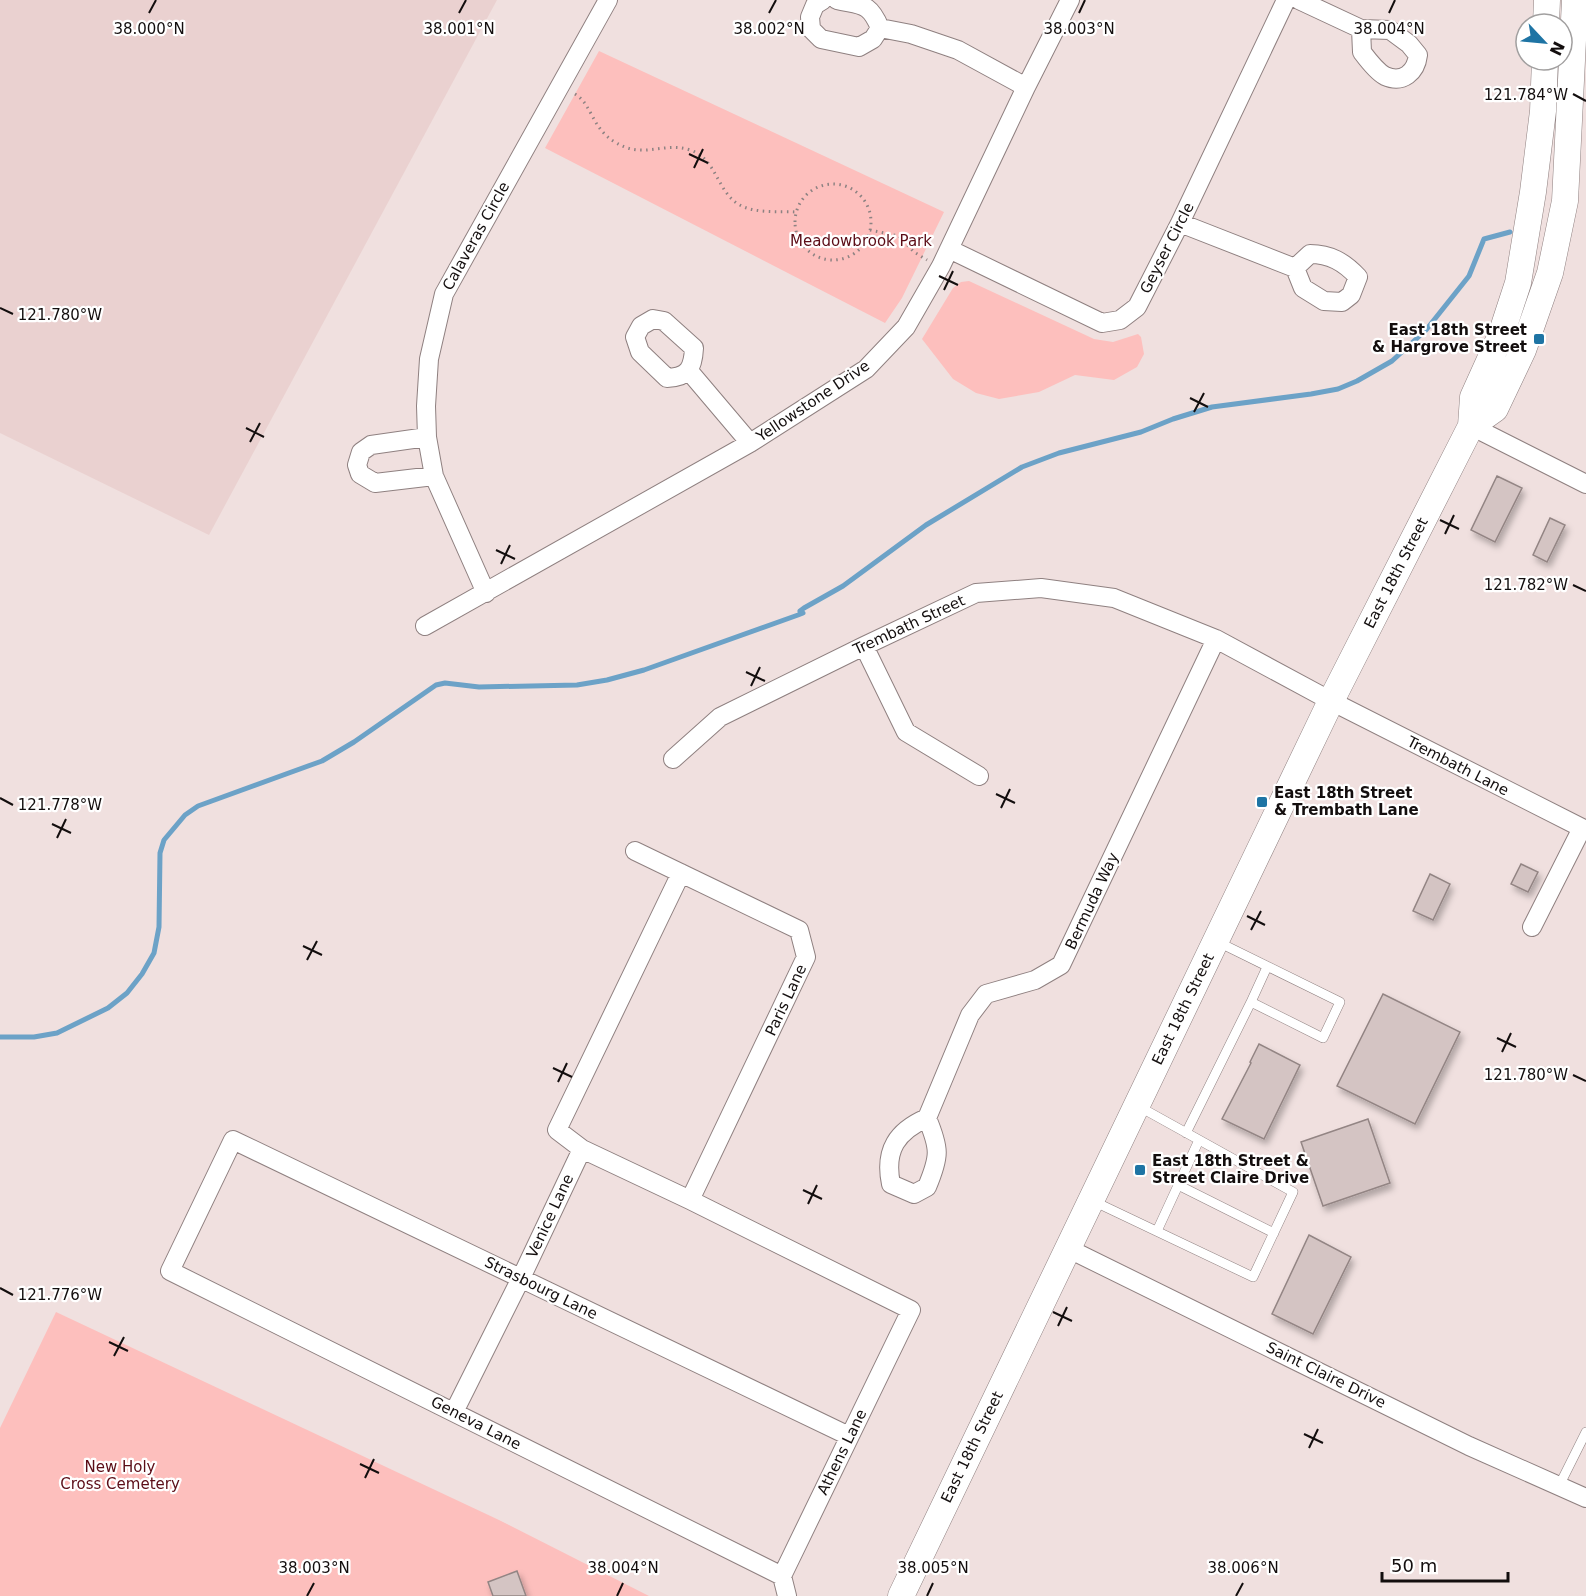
<svg xmlns="http://www.w3.org/2000/svg" width="1586" height="1596" viewBox="0 0 1586 1596" font-family="'DejaVu Sans',sans-serif">
	<style>
		.built { fill: #ead1d0 }
		.green { fill: #fdbfbd }
		.lines { fill: none; stroke-linecap: round; stroke-linejoin: round }
		.stream { stroke: #6ca2c7; stroke-width: 5 }
		.building { fill: #d4c4c3; stroke: #938584; stroke-width: 1.5; filter: url(#shadow) }
		.lane-casing { stroke: #8f8080; stroke-width: 10 }
		.street-casing { stroke: #8f8080; stroke-width: 20 }
		.secondary-casing { stroke: #8f8080; stroke-width: 27 }
		.path { stroke: #8d8282; stroke-width: 3; stroke-dasharray: 1.5 4.5; stroke-linecap: butt }
		.lane { stroke: #fff; stroke-width: 9 }
		.street { stroke: #fff; stroke-width: 18 }
		.secondary { stroke: #fff; stroke-width: 26 }
		.ticks { fill: none; stroke: #130e0e; stroke-width: 2 }
		.poi-dot { fill: #1e74a4; stroke: #fff; stroke-width: 2 }
		.labels { text-anchor: middle; dominant-baseline: central; stroke-width: 4.5; stroke-linejoin: round; paint-order: stroke }
		.street-label { font-size: 15px; fill: #130e0e; stroke: #fff }
		.park-label { font-size: 15px; fill: #5b0c16; stroke: #fff }
		.poi-label { font-size: 15px; font-weight: bold; fill: #130e0e; stroke: #fff; text-anchor: start }
		.ticks-label { font-size: 15px; text-anchor: middle; fill: #130e0e; stroke: #fff; stroke-width: 4.5; stroke-linejoin: round; paint-order: stroke }
	</style>
	<defs>
		<filter id="shadow"><feDropShadow dx="3" dy="5" stdDeviation="3" flood-color="#0004"/></filter>
	</defs>
	<rect width="100%" height="100%" fill="#f0e0df"/>
	<path class="built" d="M0 0H497L209 535 0 433Z"/>
	<path class="green" d="M599 51 944 212 902 298 885 323 545 148Z
		M969 281 1094 339 1113 342 1138 334 1141 337 1144 354 1137 367 1114 380 1075 375 1039 392 999 399 976 393 953 379 922 339 953 288 961 282Z
		M56 1312 499 1520 649 1596H0V1428Z"/>
	<g class="lines">
		<path class="stream" d="M0 1037H34L57 1033 108 1008 127 993 142 974 154 953 159 927 160 853 164 840 185 815 198 806 322 761 354 742 436 685 445 683 479 687 577 685 607 680 644 670 798 615 803 613 800 611 804 608 843 586 926 525 1022 467 1059 453 1141 432 1173 419 1212 407 1311 394 1338 389 1357 381 1392 361 1426 330 1469 276 1484 239 1510 232"/>
	</g>
	<path class="building" d="M1497 476 1522 488 1495 542 1471 530Z
		M1550 518 1565 525 1547 562 1533 555Z
		M1521 864 1538 872 1528 892 1511 884Z
		M1430 874 1450 884 1433 920 1413 911Z
		M1383 994 1460 1032 1415 1124 1337 1086Z
		M1259 1044 1300 1065 1264 1139 1222 1119 1251 1063 1250 1062Z
		M1368 1119 1390 1183 1323 1206 1301 1142Z
		M1309 1235 1351 1257 1313 1334 1272 1314Z
		M517 1571 526 1596H493L488 1582Z"/>
	<g class="lines">
		<defs>
			<path id="lane" d="M1251 1002 1267 967
				M1186 1133 1251 1002 1323 1038 1340 1002 1218 942
				M1178 1185 1274 1233
				M1093 1201 1253 1277 1293 1192 1138 1106
				M1157 1231 1199 1140
				M1559 1486 1586 1432"/>
			<path id="street" d="M823 0 815 5 810 17 811 29 821 39 859 47 873 39 880 28
				M837 0C862 6 869 2 880 28
				M1299 0 1361 29 1390 30 1409 44 1418 55C1416 72 1403 84 1385 76 1376 71 1368 60 1362 52L1361 29
				M880 28 911 34 958 50 1026 87
				M1180 223 1295 268 1303 288 1324 301 1342 302 1351 295 1358 277C1344 262 1330 254 1310 254L1295 268
				M949 249 1102 323 1120 320 1137 307 1180 223 1286 0
				M653 319 664 321 694 348C693 369 688 377 667 378L640 352 635 337 641 326Z
				M689 371 750 443
				M1471 426 1586 484
				M427 437 371 445 361 452 357 465 360 474 375 483 434 476
				M486 593 434 476 427 437 426 406 429 359 444 294 608 0
				M425 626 750 443 866 369 906 327 941 266 1026 87 1070 0
				M864 646 906 732 979 776
				M673 759 720 717 864 646 976 593 1041 588 1114 598 1216 639 1331 701 1586 830
				M635 851 799 930 806 957 690 1200
				M681 873 557 1130 582 1149 690 1200 911 1310 782 1576 787 1596
				M1532 927 1582 828
				M927 1118C940 1149 940 1156 927 1187L914 1194 891 1184C884 1150 897 1131 927 1118L970 1015 986 994 1035 980 1061 965 1216 639
				M1067 1248 1469 1446 1586 1498
				M454 1412 521 1278 582 1149
				M782 1576 170 1271 233 1140 849 1436"/>
			<path id="secondary" d="M1546 24 1547 0
				M1471 426 1495 409 1523 350 1550 273 1565 201 1575 0
				M901 1596 1331 701 1471 426 1473 397 1501 335 1518 283 1533 192 1543 111 1545 60"/>
		</defs>
		<use href="#lane" class="lane-casing"/>
		<use href="#street" class="street-casing"/>
		<use href="#secondary" class="secondary-casing"/>
		<path class="path" d="M575 94C592 104 592 129 615 142 643 160 664 141 690 150 716 158 717 191 738 204 754 214 778 211 796 212
			M795 222a38 38 0 1 1 76 0a38 38 0 1 1-76 0Z
			M870 230 899 236 914 252 927 260"/>
		<use href="#lane" class="lane"/>
		<use href="#street" class="street"/>
		<use href="#secondary" class="secondary"/>
	</g>
	<path class="ticks" d="M149 13 156 0M459 13 466 0M769 13 776 0M1079 13 1085 0M1389 13 1395 0M1573 94 1586 101M689 154 708 163M694 168 703 149M939 276 958 285M944 290 953 271M0 308 13 314M1190 398 1208 407M1194 412 1204 393M246 428 264 437M250 442 260 423M1440 520 1459 529M1445 534 1454 515M496 550 515 559M501 564 510 545M1573 585 1586 591M746 672 765 681M751 686 760 667M996 794 1015 803M0 798 13 805M1001 808 1010 789M52 824 71 833M57 838 66 819M1247 916 1265 925M1251 930 1261 911M303 946 322 955M307 960 317 941M1497 1038 1516 1047M1502 1052 1511 1033M553 1068 572 1077M1573 1075 1586 1081M558 1082 567 1063M803 1190 822 1199M808 1204 817 1185M0 1288 13 1295M1053 1312 1072 1321M1058 1326 1067 1307M109 1342 128 1351M114 1356 124 1337M1304 1434 1323 1443M1309 1448 1318 1429M360 1464 379 1473M365 1478 374 1459M307 1596 314 1583M617 1596 623 1583M927 1596 933 1583M1236 1596 1243 1583"/>
	<g class="poi-dot">
		<rect x="1533" y="333" width="12" height="12" rx="3"/>
		<rect x="1256" y="796" width="12" height="12" rx="3"/>
		<rect x="1134" y="1164" width="12" height="12" rx="3"/>
	</g>
	<g class="labels">
		<g class="street-label">
			<text transform="translate(476 236) rotate(-61)">Calaveras Circle</text>
			<text transform="translate(1167 248) rotate(-63)">Geyser Circle</text>
			<text transform="translate(813 401) rotate(-34)">Yellowstone Drive</text>
			<text transform="translate(1396 573) rotate(-63)">East 18th Street</text>
			<text transform="translate(909 625) rotate(-25)">Trembath Street</text>
			<text transform="translate(1458 766) rotate(27)">Trembath Lane</text>
			<text transform="translate(1092 901) rotate(-65)">Bermuda Way</text>
			<text transform="translate(786 1000) rotate(-65)">Paris Lane</text>
			<text transform="translate(1183 1009) rotate(-64)">East 18th Street</text>
			<text transform="translate(550 1216) rotate(-65)">Venice Lane</text>
			<text transform="translate(541 1288) rotate(26)">Strasbourg Lane</text>
			<text transform="translate(1326 1375) rotate(26)">Saint Claire Drive</text>
			<text transform="translate(476 1423) rotate(27)">Geneva Lane</text>
			<text transform="translate(972 1447) rotate(-64)">East 18th Street</text>
			<text transform="translate(842 1452) rotate(-64)">Athens Lane</text>
		</g>
		<g class="park-label">
			<text x="861" y="241">Meadowbrook Park</text>
			<text x="120" y="1467">New Holy<tspan x="120" dy="17">Cross Cemetery</tspan></text>
		</g>
		<g class="poi-label">
			<text x="1527" y="330" text-anchor="end">East 18th Street<tspan x="1527" dy="17">&amp; Hargrove Street</tspan></text>
			<text x="1274" y="793">East 18th Street<tspan x="1274" dy="17">&amp; Trembath Lane</tspan></text>
			<text x="1152" y="1161">East 18th Street &amp;<tspan x="1152" dy="17">Street Claire Drive</tspan></text>
		</g>
	</g>
	<g class="ticks-label">
		<text x="769" y="34">38.002°N</text>
		<text x="149" y="34">38.000°N</text>
		<text x="459" y="34">38.001°N</text>
		<text x="1079" y="34">38.003°N</text>
		<text x="1389" y="34">38.004°N</text>
		<text x="1526" y="100">121.784°W</text>
		<text x="60" y="320">121.780°W</text>
		<text x="1526" y="590">121.782°W</text>
		<text x="60" y="810">121.778°W</text>
		<text x="1526" y="1080">121.780°W</text>
		<text x="60" y="1300">121.776°W</text>
		<text x="314" y="1573">38.003°N</text>
		<text x="623" y="1573">38.004°N</text>
		<text x="933" y="1573">38.005°N</text>
		<text x="1243" y="1573">38.006°N</text>
	</g>
	<g transform="translate(1544 42) rotate(116)"><circle r="28" fill="#ffffff" stroke="#a19f9f" stroke-width="1.5"/>
	<path d="M0-4.5L10 22L0 15L-10 22Z" fill="#1e74a4"/>
	<text y="-9" font-size="16" font-weight="bold" text-anchor="middle" fill="#130e0e">N</text>
	</g>
	<path d="M1382 1572v9h126v-9" fill="none" stroke="#130e0e" stroke-width="3"/>
	<text x="1391" y="1572" font-size="18" fill="#130e0e" stroke="#ffffff" stroke-width="4.5" paint-order="stroke">50 m</text>
</svg>
